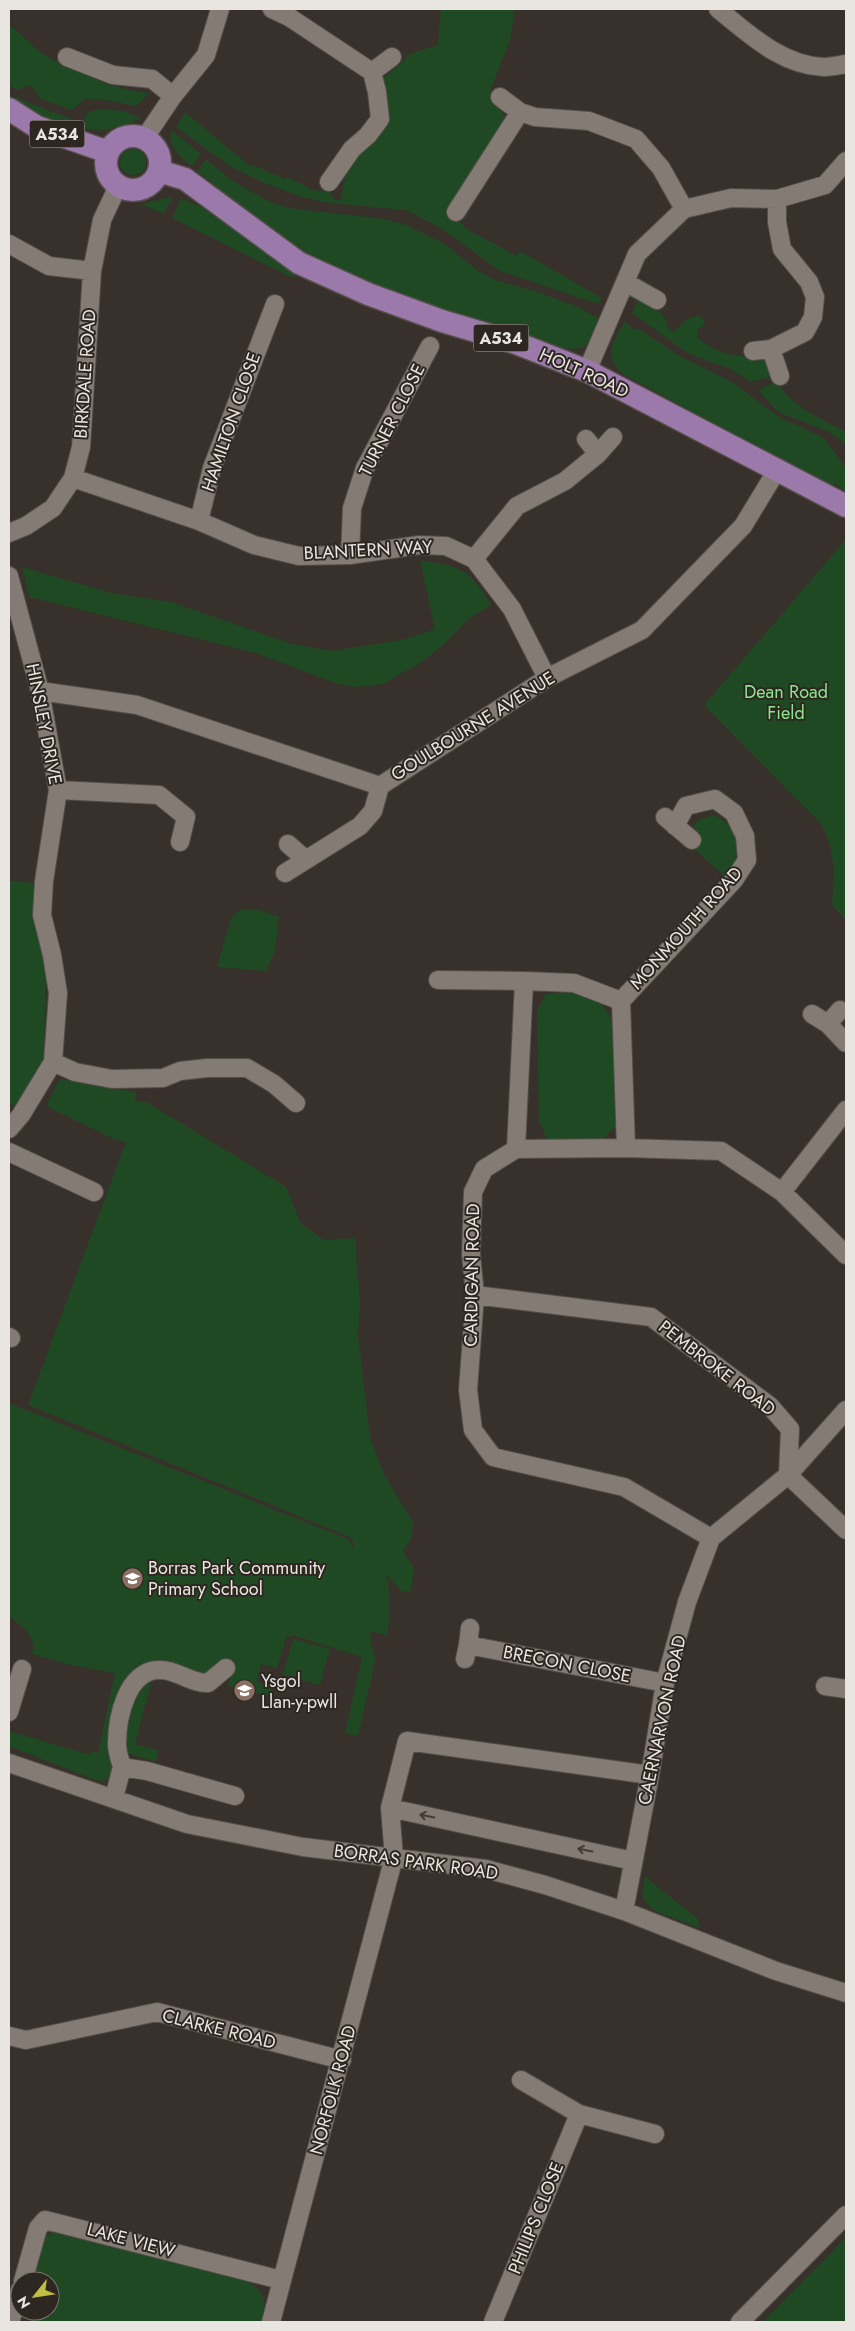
<svg xmlns="http://www.w3.org/2000/svg" width="855" height="2331" viewBox="0 0 855 2331" font-family="Jost,sans-serif">
	<style>
		.green { fill: #1f4922 }
		.lines { fill: none; stroke-linecap: round; stroke-linejoin: round }
		.minor-casing { stroke: #544e49; stroke-width: 20 }
		.major-casing { stroke: #544e49; stroke-width: 25 }
		.minor { stroke: #837b74; stroke-width: 18 }
		.major { stroke: #9b7aab; stroke-width: 22 }
		.oneway { stroke: #433c36 }
		.labels { text-anchor: middle; dominant-baseline: central; stroke-width: 4; stroke-linejoin: round; paint-order: stroke }
		.shield { fill: #2e2721; stroke: #b1aca7; stroke-width: 1 }
		.shield-label { font-size: 16px; font-weight: bold; fill: #e9e5e1 }
		.street-label { font-size: 18px; fill: #e9e5e1; stroke: #2e2721 }
		.park-label { font-size: 18px; fill: #8ae78e; stroke: #2e2721 }
		.poi-label { font-size: 18px; fill: #e9e5e1; stroke: #2e2721; text-anchor: start }
	</style>
	<rect width="100%" height="100%" fill="#38312b"/>
	<path class="green" d="M441 9H515L510 40 490 91 495 104 502 110 504 118 449 210 450 219 458 220 468 230 517 256 520 251 602 298 598 304 500 271 441 228 406 210 329 203 302 197 262 182 230 166 176 127 185 112 251 167 253 165 285 179 286 177 308 187V190L328 191 335 200H341L346 171 385 110 383 79 410 54 438 45Z
		M9 25C20 33 28 42 38 50 45 57 56 61 65 65 93 79 118 90 149 93L136 106 100 99H85L71 110 39 98 31 85 17 90 9 85Z
		M9 95 71 119 72 125 49 119 9 101Z
		M99 109 124 111 141 118C119 129 104 132 80 128L87 113Z
		M171 130 201 154 192 166C179 156 168 148 171 130Z
		M120 162a13 13 0 1 1 26 0a13 13 0 1 1-26 0Z
		M206 159 231 180 268 201 288 208 384 219 409 226 445 244 478 271 495 280 535 291 577 307 602 320C597 332 594 344 580 348 564 353 532 335 515 330 437 305 355 289 286 243 254 222 227 194 197 171Z
		M166 198H172L163 214 141 204Z
		M181 199C221 211 259 251 296 274L293 278 172 218Z
		M639 298 661 313 668 323 666 326 673 332 687 319 699 315 706 323 697 331V337C721 357 735 355 765 359L773 368 774 374 767 378 750 382 731 369 689 354 632 313Z
		M625 321 634 330 639 329 676 354 735 384 777 416 824 438 846 468V492L836 484 829 487 819 482 620 372C603 352 614 340 625 321Z
		M776 381C792 407 820 418 846 432V444L829 432 778 412 758 390Z
		M846 539V920L832 905 834 870 830 844 822 825 704 705Z
		M420 561C460 565 471 570 491 605L469 618 443 645 420 663 383 684 355 687 338 684 256 653 29 597 22 567 111 593 171 602 292 644 332 651 406 639 435 629Z
		M713 815C729 821 745 839 741 858 739 865 733 873 729 880L693 848 701 839 693 826 698 820Z
		M9 881 33 883 37 935 46 969 44 1058 15 1107 9 1103Z
		M255 909 279 917 275 951 266 971 217 967 231 918 239 910Z
		M573 991 599 1000 615 1024V1127L601 1141 547 1139 539 1121 537 1011 546 994Z
		M60 1079 136 1092 135 1101 146 1102 286 1187 301 1224 324 1240 355 1238 360 1302 358 1335 370 1437 384 1475 413 1522 411 1539 403 1551 414 1569 411 1591 402 1592 386 1574C391 1595 391 1614 387 1635L370 1631 371 1643 376 1658 358 1736 345 1733 362 1657 293 1635 286 1638 277 1668 261 1664 257 1682 272 1687 270 1696 228 1686 234 1660 226 1658 219 1669 209 1675 156 1664 135 1744 158 1750 156 1762 112 1748 109 1761 114 1771 113 1779 100 1781 93 1779 9 1746V1731L90 1755 91 1751 98 1753 115 1673 71 1665 32 1654C37 1636 23 1626 9 1617V1403L350 1540 351 1547H354L352 1538 28 1405 126 1142 114 1139 46 1106Z
		M293 1639 330 1649 320 1685 283 1675Z
		M645 1874 649 1880 698 1919 700 1928 658 1912 651 1908 642 1896Z
		M55 2231 254 2281 252 2285C268 2296 266 2306 261 2322L31 2321 25 2311H50V2281H27L43 2237Z
		M846 2237V2322H763Z"/>
	<g class="lines">
		<defs>
			<path id="minor" d="M272 9 289 17 372 72 377 92 380 119 368 135 352 149 329 182
				M718 9C749 34 781 65 823 67 830 67 839 65 846 64
				M67 57 113 75 152 79 173 96
				M372 72 392 57
				M520 112 535 117 589 121 636 139 661 168 684 209
				M144 139 173 96 206 55 220 9
				M777 199V222L782 249 809 282 815 297 813 317 805 332 771 349 780 376
				M456 212 520 112 500 97
				M9 244 49 266 92 271
				M625 282 657 300
				M753 351 771 349
				M587 371 637 254 684 209 731 198 777 199 825 185 846 161
				M586 439 598 454
				M73 478 199 521 254 545 299 556 350 555 419 545 446 546 474 559 512 609 547 678
				M199 521 212 468 275 304
				M9 533 26 526 53 508 73 478 81 447 92 271 102 220 118 186
				M350 555 352 508 365 468 430 346
				M474 559 517 506 565 481 598 454 613 437
				M9 576 40 691 58 790 44 881 42 915 52 955 58 993 53 1062 21 1115 9 1129
				M40 691 137 705 380 786 547 678 642 630 743 526 777 470
				M58 790 159 795 186 817 180 842
				M665 817 692 840
				M288 844 306 860
				M285 873 360 826 373 811 380 786
				M438 980 524 981 516 1149
				M524 981 574 983 621 1001 734 880 747 860 745 836 734 813 715 799 686 806 675 826
				M621 1001 626 1148
				M812 1014 828 1024 846 1043
				M828 1024 840 1010
				M53 1062 75 1072 112 1079 163 1078 180 1071 207 1068H247L274 1084 296 1103
				M9 1152 94 1192
				M782 1192 846 1110
				M475 1295 651 1317 770 1406 790 1429 788 1475 846 1530
				M9 1337 11 1338
				M711 1538 624 1487 493 1457 473 1430 468 1390 475 1295 471 1254 473 1192 484 1169 516 1149 626 1148 721 1151 782 1192 846 1255
				M468 1645 470 1628
				M465 1659 468 1645 665 1683
				M825 1686 846 1689
				M9 1712 22 1669
				M9 1763 187 1824 303 1847 486 1869 545 1885 624 1911 776 1971 846 1993
				M122 1767C120 1760 117 1752 117 1744 117 1718 127 1668 161 1670 177 1670 192 1684 208 1683L226 1668
				M114 1798 122 1767 147 1771 235 1796
				M390 1808 633 1861
				M624 1911 650 1775 665 1683 687 1602 711 1538 788 1475 846 1410
				M9 2036 26 2040 157 2012 342 2060
				M521 2080 579 2114 655 2134
				M23 2281 38 2228 45 2220 281 2280
				M10 2322 20 2290
				M271 2322 394 1857 390 1808 407 1741 650 1775
				M493 2322 579 2114
				M740 2322 846 2215"/>
			<path id="major" d="M9 109 37 127 108 152
				M106 163a27 27 0 1 1 54 0a27 27 0 1 1-54 0Z
				M159 171 185 179 299 263 368 294 442 321 516 343 587 371 846 506"/>
		</defs>
		<use href="#minor" class="minor-casing"/>
		<use href="#major" class="major-casing"/>
		<use href="#minor" class="minor"/>
		<use href="#major" class="major"/>
	</g>
	<defs><path id="oneway-shaft" d="M-6 0H5M1.5-3L5.5 0L1.5 3" fill="none" stroke-width="1.6" stroke-linecap="round" stroke-linejoin="round" transform="scale(1.25)"/></defs>
	<g class="oneway">
		<use href="#oneway-shaft" transform="translate(427 1816) rotate(-168)"/>
		<use href="#oneway-shaft" transform="translate(585 1850) rotate(-168)"/>
	</g>
	<defs>
		<symbol id="school-disc" viewBox="-11 -11 22 22"><circle r="9.5" fill="#8d6e63" stroke="#2e2721"/><path d="M0-5L7-2L0 1L-7-2ZM-4 1L0 2.5L4 1V4Q0 6-4 4Z" fill="#fff"/></symbol>
	</defs>
	<g fill-rule="evenodd">
		<use href="#school-disc" x="120" y="1566" width="25" height="25"/>
		<use href="#school-disc" x="232" y="1678" width="25" height="25"/>
	</g>
	<g class="labels">
		<g class="shield">
			<rect x="29.5" y="120.5" width="55" height="27" rx="4"/>
			<rect x="473.5" y="324.5" width="55" height="27" rx="4"/>
		</g>
		<g class="shield-label">
			<text x="57" y="134">A534</text>
			<text x="501" y="338">A534</text>
		</g>
		<g class="street-label">
			<text transform="translate(584 373) rotate(24)">HOLT ROAD</text>
			<text transform="translate(85 374) rotate(-86)">BIRKDALE ROAD</text>
			<text transform="translate(392 420) rotate(-63)">TURNER CLOSE</text>
			<text transform="translate(231 422) rotate(-71)">HAMILTON CLOSE</text>
			<text transform="translate(368 550) rotate(-3)">BLANTERN WAY</text>
			<text transform="translate(44 724) rotate(79)">HINSLEY DRIVE</text>
			<text transform="translate(473 726) rotate(-32)">GOULBOURNE AVENUE</text>
			<text transform="translate(686 928) rotate(-48)">MONMOUTH ROAD</text>
			<text transform="translate(472 1275) rotate(-89)">CARDIGAN ROAD</text>
			<text transform="translate(717 1368) rotate(38)">PEMBROKE ROAD</text>
			<text transform="translate(567 1664) rotate(11)">BRECON CLOSE</text>
			<text transform="translate(662 1720) rotate(-78)">CAERNARVON ROAD</text>
			<text transform="translate(416 1862) rotate(8)">BORRAS PARK ROAD</text>
			<text transform="translate(219 2029) rotate(14)">CLARKE ROAD</text>
			<text transform="translate(333 2090) rotate(-75)">NORFOLK ROAD</text>
			<text transform="translate(536 2218) rotate(-68)">PHILIPS CLOSE</text>
			<text transform="translate(131 2240) rotate(15)">LAKE VIEW</text>
		</g>
		<g class="park-label">
			<text x="786" y="692">Dean Road<tspan x="786" dy="21">Field</tspan></text>
		</g>
		<g class="poi-label">
			<text x="148" y="1568">Borras Park Community<tspan x="148" dy="21">Primary School</tspan></text>
			<text x="261" y="1681">Ysgol<tspan x="261" dy="21">Llan-y-pwll</tspan></text>
		</g>
	</g>
	<rect width="855" height="2331" fill="none" stroke="#e9e5e1" stroke-width="20"/>
	<g transform="translate(35 2296) rotate(240)"><circle r="24" fill="#2e2721" stroke="#79736e"/>
	<path d="M0-4L9 19L0 12L-9 19Z" fill="#bfbe42"/>
	<text y="-8" font-size="14" font-weight="bold" text-anchor="middle" fill="#e9e5e1">N</text>
	</g>
</svg>
